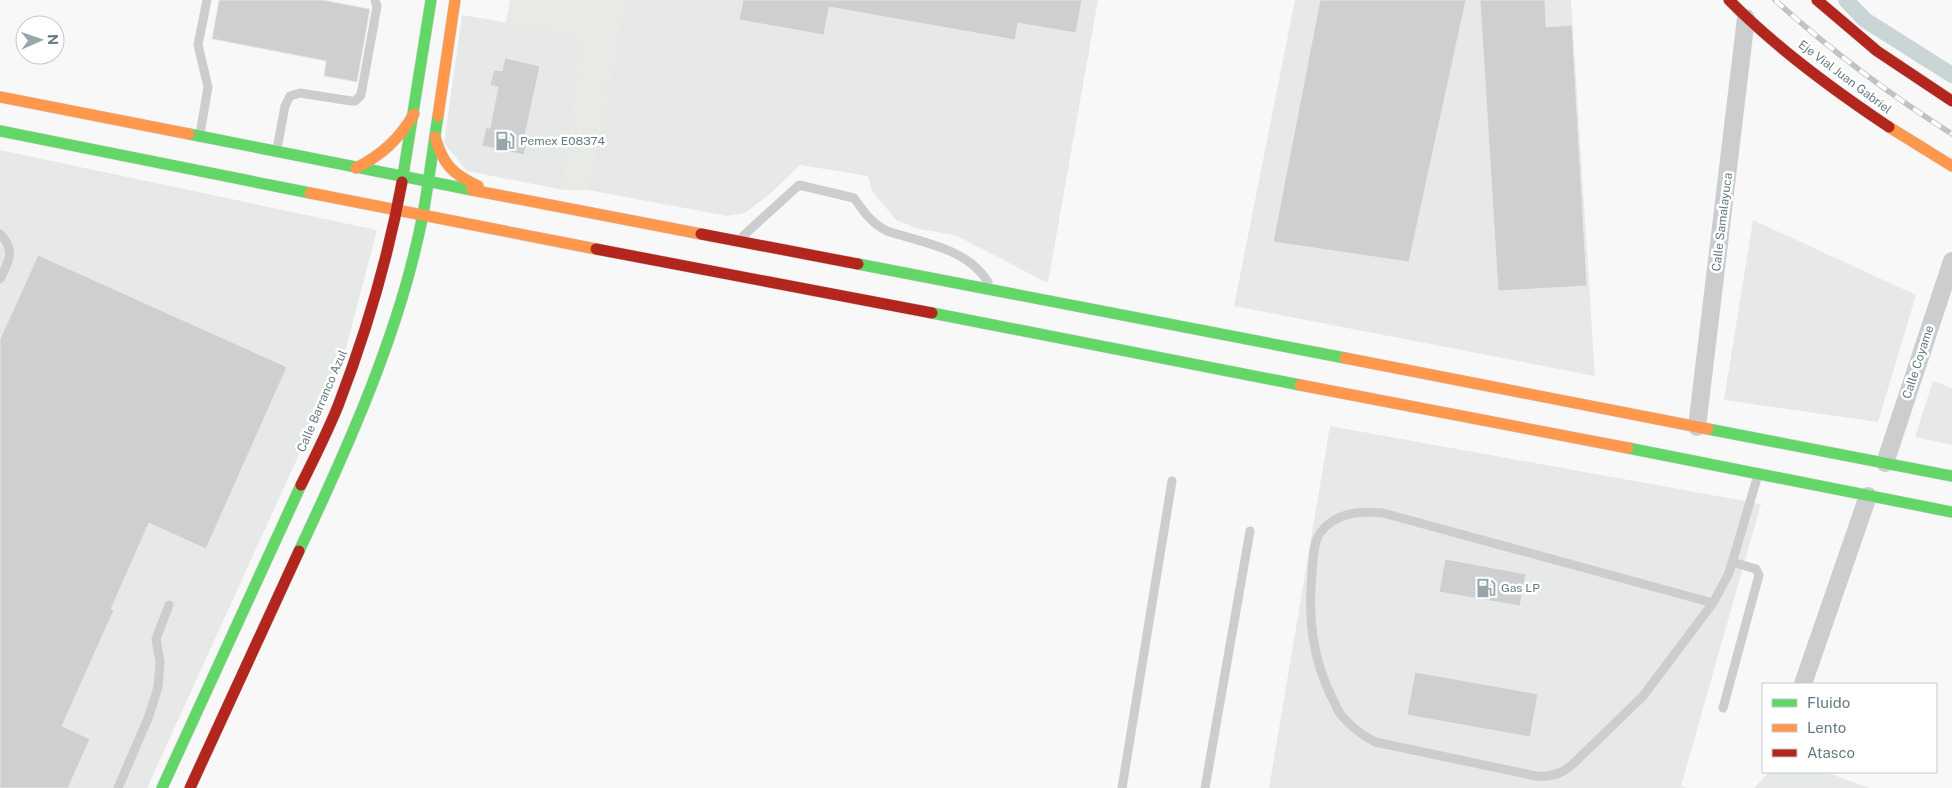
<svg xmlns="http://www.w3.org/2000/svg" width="1952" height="788" viewBox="0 0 1952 788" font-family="'Public Sans',sans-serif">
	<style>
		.built { fill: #e7e9e8 }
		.green { fill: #e8eae5 }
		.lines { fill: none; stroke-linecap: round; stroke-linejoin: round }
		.canal { stroke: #cad5d6; stroke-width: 16 }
		.building { fill: #cdcfd0; stroke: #e8e8e8 }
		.fast-casing { stroke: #d4d5d6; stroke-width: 12 }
		.slow-casing { stroke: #d4d5d6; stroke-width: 12 }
		.jam-casing { stroke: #d4d5d6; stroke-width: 12 }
		.lane { stroke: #cbcdce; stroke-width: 9 }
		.street { stroke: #cbcdce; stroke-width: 18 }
		.fast { stroke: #63d668; stroke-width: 11 }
		.slow { stroke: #ff974d; stroke-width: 11 }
		.jam { stroke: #b3261e; stroke-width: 11 }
		.rail-casing { stroke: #c1c2c3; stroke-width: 5.5 }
		.rail { stroke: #fff; stroke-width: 4; stroke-dasharray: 11; stroke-linecap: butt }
		.labels { text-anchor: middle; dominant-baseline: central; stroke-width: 5; stroke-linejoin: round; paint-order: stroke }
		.street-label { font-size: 12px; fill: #647a82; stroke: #fff }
		.poi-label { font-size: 12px; fill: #647a82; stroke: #fff; text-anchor: start }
	</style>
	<rect width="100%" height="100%" fill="#f8f8f8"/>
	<path class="built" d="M623 0H1098L1048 283 955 235 919 229 896 220 872 191 868 176 800 165 770 194 745 213 727 216 588 190Z
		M1295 0H1571L1595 376 1234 306Z
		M462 15 583 36 564 190 467 171 444 143Z
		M0 150 377 230 344 356 147 788H0Z
		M1753 220 1916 295 1878 422 1724 400Z
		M1933 381 1952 388V445L1915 437Z
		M1330 426 1761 504 1681 786 1688 788H1269Z
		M1769 772H1825L1870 788H1754Z"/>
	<path class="green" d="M510 0H623L588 190H564L583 36 506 23Z"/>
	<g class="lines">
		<path class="canal" d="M1846 0 1865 20 1952 75"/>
	</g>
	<path class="building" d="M219 0H323L370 9 357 82 324 76 326 61 212 39Z
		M743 0H1082L1076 33 1018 23 1015 40 829 7 824 35 739 20Z
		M1320 0H1466L1409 262 1273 242Z
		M1480 0H1545L1546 27 1572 25 1587 286 1498 291Z
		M505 58 540 66 525 135 528 136 524 155 482 146 486 127 490 128 498 87 490 85 494 70 502 71Z
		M38 255 287 367 206 549 149 523 111 609 114 610 62 726 90 739 68 788H0V339Z
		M1445 559 1526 574 1520 606 1439 592Z
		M1415 672 1538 694 1530 737 1407 715Z"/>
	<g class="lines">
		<defs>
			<path id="fast" d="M0 131 310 193
				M189 134 472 190
				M402 182 431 0
				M858 264 1345 358
				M932 313 1300 385
				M1708 429 1952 476
				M1628 448 1952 512
				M299 551C349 445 401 329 423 214 429 181 433 148 438 116
				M162 788 301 485"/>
			<path id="slow" d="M0 97 189 134
				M438 116 455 0
				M1889 127 1952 166
				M435 137C443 164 452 174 478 186
				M356 168C382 155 399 139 414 114
				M472 190 701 234
				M310 193 596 249
				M1345 358 1708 429
				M1300 385 1628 448"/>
			<path id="jam" d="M1729 0C1776 48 1832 89 1889 127
				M1817 0 1877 51 1952 101
				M701 234 858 264
				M596 249 932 313
				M301 485C314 459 327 433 338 406 366 333 388 259 402 182
				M190 788 299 551"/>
		</defs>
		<use href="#fast" class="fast-casing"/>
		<use href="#slow" class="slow-casing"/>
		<use href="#jam" class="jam-casing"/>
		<path class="lane" d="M200 134 208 87 198 45 207 0
			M277 149 285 106 290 96 300 93 351 101H355L361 95 376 12 377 6 375 0
			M0 234C16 250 9 261 0 279
			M743 236 799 185 854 198C864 212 871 223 887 231 923 243 967 248 988 282
			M1713 603 1383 513C1360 511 1335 512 1320 533 1313 543 1313 561 1312 573 1308 617 1312 656 1331 696 1335 702 1337 711 1342 716 1351 727 1362 735 1375 742L1536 776C1552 777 1561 774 1573 764L1643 696 1713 603 1729 573 1758 475
			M1723 708 1759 575 1756 569 1732 562
			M118 788 149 716 158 687 160 662 156 639 169 605
			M1122 788 1172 481
			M1205 788 1250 531"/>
		<path class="street" d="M1697 427 1746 18
			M1885 463 1952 261
			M1803 684 1868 496"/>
		<use href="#fast" class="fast"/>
		<use href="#slow" class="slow"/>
		<use href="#jam" class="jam"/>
		<defs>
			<path id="rail" d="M1775 0C1830 50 1889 94 1952 134"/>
		</defs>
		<use href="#rail" class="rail-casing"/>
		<use href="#rail" class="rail"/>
	</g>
	<defs>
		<symbol id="fuel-bare" viewBox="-9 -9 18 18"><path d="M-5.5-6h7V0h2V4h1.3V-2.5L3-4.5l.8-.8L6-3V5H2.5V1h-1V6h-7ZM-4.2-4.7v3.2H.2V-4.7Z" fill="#98a6ab" stroke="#fff" stroke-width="2.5" paint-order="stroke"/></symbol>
	</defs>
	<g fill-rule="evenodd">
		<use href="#fuel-bare" x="491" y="127" width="28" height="28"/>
		<use href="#fuel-bare" x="1472" y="574" width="28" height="28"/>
	</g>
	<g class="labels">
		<g class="street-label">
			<text transform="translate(1845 77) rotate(37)">Eje Vial Juan Gabriel</text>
			<text transform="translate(1722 222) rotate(-83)">Calle Samalayuca</text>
			<text transform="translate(1918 362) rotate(-72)">Calle Coyame</text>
			<text transform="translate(322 401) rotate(-67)">Calle Barranco Azul</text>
		</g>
		<g class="poi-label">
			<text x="520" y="141">Pemex E08374</text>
			<text x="1501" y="588">Gas LP</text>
		</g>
	</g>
	<rect x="1762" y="683" width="175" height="90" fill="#ffffff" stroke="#c1cacd"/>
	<rect x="1772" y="699" width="25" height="8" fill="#63d668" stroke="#c1cacd"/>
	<text x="1807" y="708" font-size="15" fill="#647a82">Fluido</text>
	<rect x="1772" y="724" width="25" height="8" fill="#ff974d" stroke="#c1cacd"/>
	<text x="1807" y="733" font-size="15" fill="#647a82">Lento</text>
	<rect x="1772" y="749" width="25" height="8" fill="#b3261e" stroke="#c1cacd"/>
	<text x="1807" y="758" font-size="15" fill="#647a82">Atasco</text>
	<g transform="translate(40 40) rotate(88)"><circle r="24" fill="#ffffff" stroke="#c1cacd"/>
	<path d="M0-4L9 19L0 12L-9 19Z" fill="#98a6ab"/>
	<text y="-8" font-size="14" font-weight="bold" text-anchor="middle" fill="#647a82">N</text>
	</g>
</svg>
